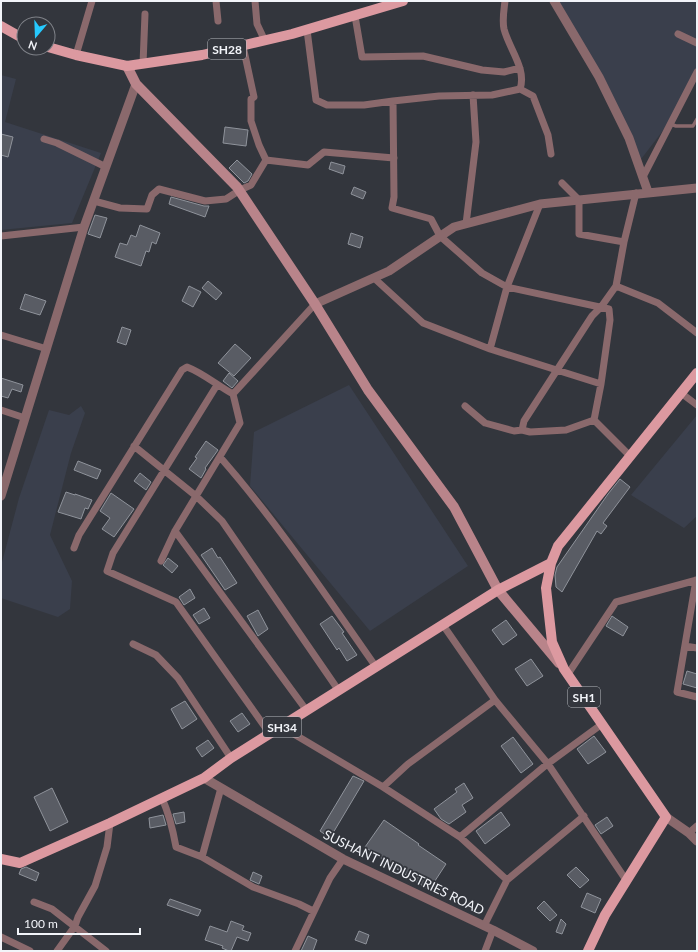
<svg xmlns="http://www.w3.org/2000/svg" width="698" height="952" viewBox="0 0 698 952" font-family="Lato,sans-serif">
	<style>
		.built { fill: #3a3f4c }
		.building { fill: #595c64; stroke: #8f939b }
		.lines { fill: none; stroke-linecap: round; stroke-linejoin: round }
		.service { stroke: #8a696c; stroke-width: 3.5 }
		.minor { stroke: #8a696c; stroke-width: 7 }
		.tertiary { stroke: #8a696c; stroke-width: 9 }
		.secondary { stroke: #b9848a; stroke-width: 10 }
		.primary { stroke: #dc99a0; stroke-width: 10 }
		.labels { text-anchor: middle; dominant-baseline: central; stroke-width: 3.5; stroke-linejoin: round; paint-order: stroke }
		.shield { fill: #33363d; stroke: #b9bbc1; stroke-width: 1 }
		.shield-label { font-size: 12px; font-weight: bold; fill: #f2f4f9 }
		.street-label { font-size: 13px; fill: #f2f4f9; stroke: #33363d }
	</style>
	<rect width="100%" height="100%" fill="#33363d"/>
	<path class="built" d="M554 1H697V70L672 119 638 163 629 138Z
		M1 75 16 79 5 122 101 153 72 223 1 230Z
		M349 385 468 566 370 631 250 486 254 432Z
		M81 406 85 413 71 453 50 535 72 581 70 609 58 617 1 598V566L19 498 49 410 69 415Z
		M697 415V516L684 528 631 495Z"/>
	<path class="building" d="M225 127 248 130 246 146 223 143Z
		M1 134 13 137 8 157 1 155Z
		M237 160 252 174 248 181 244 183 229 168Z
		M331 162 345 166 343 174 329 169Z
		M354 187 366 192 363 199 351 194Z
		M171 197 204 206H209L205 217 169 204Z
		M95 215 107 218 100 238 88 234Z
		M140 225 160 233 156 244 152 242 149 252 146 251 141 266 115 257 120 243 127 245 131 235 136 237Z
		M351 233 363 237 360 248 348 244Z
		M208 281 222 293 216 300 202 288Z
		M189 286 201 292 193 307 182 301Z
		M25 294 46 301 40 315 20 309Z
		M122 327 131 330 126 345 117 342Z
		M235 344 251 358 234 376 218 363Z
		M229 373 238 381 232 388 223 381Z
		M1 378 23 385 21 392 12 389 8 398 1 396Z
		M206 441 218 450 205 468 206 469 201 478 189 469 197 458 195 457Z
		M78 461 101 470 97 479 74 470Z
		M140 473 151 482 146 490 134 481Z
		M620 479 630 487 603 523 607 526 601 534 597 531 562 592 556 587 555 575 557 567 608 494Z
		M66 492 75 495V494L92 500 88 509 85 508 81 519 58 512Z
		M111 493 134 509 114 537 102 529 110 518 100 511Z
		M212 548 218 558 220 557 237 583 225 590 201 555Z
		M168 558 178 566 172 573 163 565Z
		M190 589 195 598 184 605 179 597Z
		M204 608 210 618 199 624 193 615Z
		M258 610 268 629 258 636 247 616Z
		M332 616 344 632 342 633 357 655 347 661 339 648 337 650 320 624Z
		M612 616 628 627 623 636 606 626Z
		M506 620 517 635 503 645 492 630Z
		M531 659 543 676 527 686 515 669Z
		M687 671 697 674V688L683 684Z
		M185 701 197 719 182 729 171 709Z
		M242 713 250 724 238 732 230 721Z
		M594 736 606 752 588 764 577 749Z
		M513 737 533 764 521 773 501 746Z
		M208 740 214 748 202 757 196 748Z
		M353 776 364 781 330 838 320 831Z
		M464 783 473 798 462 805 466 812 449 824 441 819 434 809 457 792 455 789Z
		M52 788 68 822 50 831 34 797Z
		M184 812 185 822 176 824 173 814Z
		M501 812 510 825 485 844 476 831Z
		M163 815 166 825 150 828 149 818Z
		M607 817 613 826 601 834 595 825Z
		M384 820 419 844 418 845 446 864 429 890 400 871 365 847Z
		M26 867 39 873 36 881 19 874 21 869Z
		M576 867 589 880 580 888 567 875Z
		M253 872 262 876 259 884 250 880Z
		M587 893 601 899 595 913 581 907Z
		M170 899 201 910 198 916 167 905Z
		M544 901 557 915 550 921 537 908Z
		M561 919 566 924 562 934 556 932Z
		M231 921 244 926 242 930 251 933 248 941 237 937 231 951H229L222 948 223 946 205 940 210 926 227 932Z
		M359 931 369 935 366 944 355 940Z
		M308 936 317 940 313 951H301Z"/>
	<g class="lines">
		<path class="service" d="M670 124 676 126H693L697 119"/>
		<path class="minor" d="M216 1 218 21
			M255 1 257 24 265 41
			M505 1C504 10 502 20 504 29 509 49 527 69 520 89L492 95 439 96 393 101 394 197 392 208 431 219 440 236 482 273 507 287 609 309 610 320 601 384 594 420
			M355 16 362 57 423 56 482 70 504 72 520 68
			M307 30 316 100 327 105H364L393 101
			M678 34 697 43
			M76 55 92 1
			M143 64 145 14
			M520 89 533 96 548 135 551 154
			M44 139 57 143 106 167
			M266 160 308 165 324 152 394 158
			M643 177 697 72
			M562 183 579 200V234L624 242
			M94 201 120 208 147 209 152 195 159 189 205 201 226 199 240 190 251 185 266 160 259 145 251 121V99L254 97 243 46
			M540 204 507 287 490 349 601 384
			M466 224 476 142 473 95
			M1 236 84 227
			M374 278 423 323 490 349
			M616 286 658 303 697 333
			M1 335 47 349
			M217 385 113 553 107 571 176 602 270 734
			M681 393 697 405
			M233 394 315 304
			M465 406 485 423 514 431 522 430 530 432 566 430 594 420
			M1 410 25 418
			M594 420 630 456
			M522 430 524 421 592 316 601 307 616 286 624 242 636 193
			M134 446 196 496 222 521 339 691
			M220 457C278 523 326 596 376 667
			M175 531 307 711
			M74 548 79 535 182 370 187 367C203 373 218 386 233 394L240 423 175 531 161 561
			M696 580 677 692 697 697
			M443 625 495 700 548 764 626 880
			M133 644 156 655 178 678 231 758
			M685 646 697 648
			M568 674 616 602 697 580
			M282 727 383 787 460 837 546 765 602 724
			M383 787 408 764 495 700
			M162 798C169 814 173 830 176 847L202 857 253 887 299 904 313 911
			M689 833 697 826
			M460 837 507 880 484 926
			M202 857 221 788
			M507 880 584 816
			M34 902 52 909 106 951
			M1 937 30 951
			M57 951 75 926 78 917 95 886 107 847 110 823
			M295 951 330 878 343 859
			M485 951 493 930"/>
		<path class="tertiary" d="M554 1 599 77 629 138 648 192
			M315 304 389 271 454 227 540 204 697 188
			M1 496 84 227 136 84
			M204 778 343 859 493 930 533 951
			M666 817 689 833 697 841"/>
		<path class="secondary" d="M127 66 136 84 237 187 315 304 368 390 454 507 498 590 559 663"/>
		<path class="primary" d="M1 26 24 39
			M48 47 76 55 127 66 202 55 292 34 403 1
			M1 859 20 863 110 823 204 778 231 758 498 590 551 563
			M588 951 605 915 666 817 564 669 552 642 546 588 551 563 558 546 697 373"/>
	</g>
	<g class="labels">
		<g class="shield">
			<rect x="208" y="39" width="38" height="20" rx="3"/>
			<rect x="568" y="687" width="32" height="20" rx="3"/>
			<rect x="263" y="717" width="38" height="20" rx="3"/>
		</g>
		<g class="shield-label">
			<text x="227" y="49">SH28</text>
			<text x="584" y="697">SH1</text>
			<text x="282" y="727">SH34</text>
		</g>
		<g class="street-label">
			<text transform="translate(404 872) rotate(26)">SUSHANT INDUSTRIES ROAD</text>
		</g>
	</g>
	<rect width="698" height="952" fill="none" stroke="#f2f4f9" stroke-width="4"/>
	<g transform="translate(36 36) rotate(199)"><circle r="19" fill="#33363d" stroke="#7f8288"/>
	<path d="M0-3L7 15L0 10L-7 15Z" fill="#26c9fe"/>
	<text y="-6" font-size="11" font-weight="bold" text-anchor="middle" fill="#f2f4f9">N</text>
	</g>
	<path d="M18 928v6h122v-6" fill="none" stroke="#f2f4f9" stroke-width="2"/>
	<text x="24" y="928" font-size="12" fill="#f2f4f9" stroke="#33363d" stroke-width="3" paint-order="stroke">100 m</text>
</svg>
